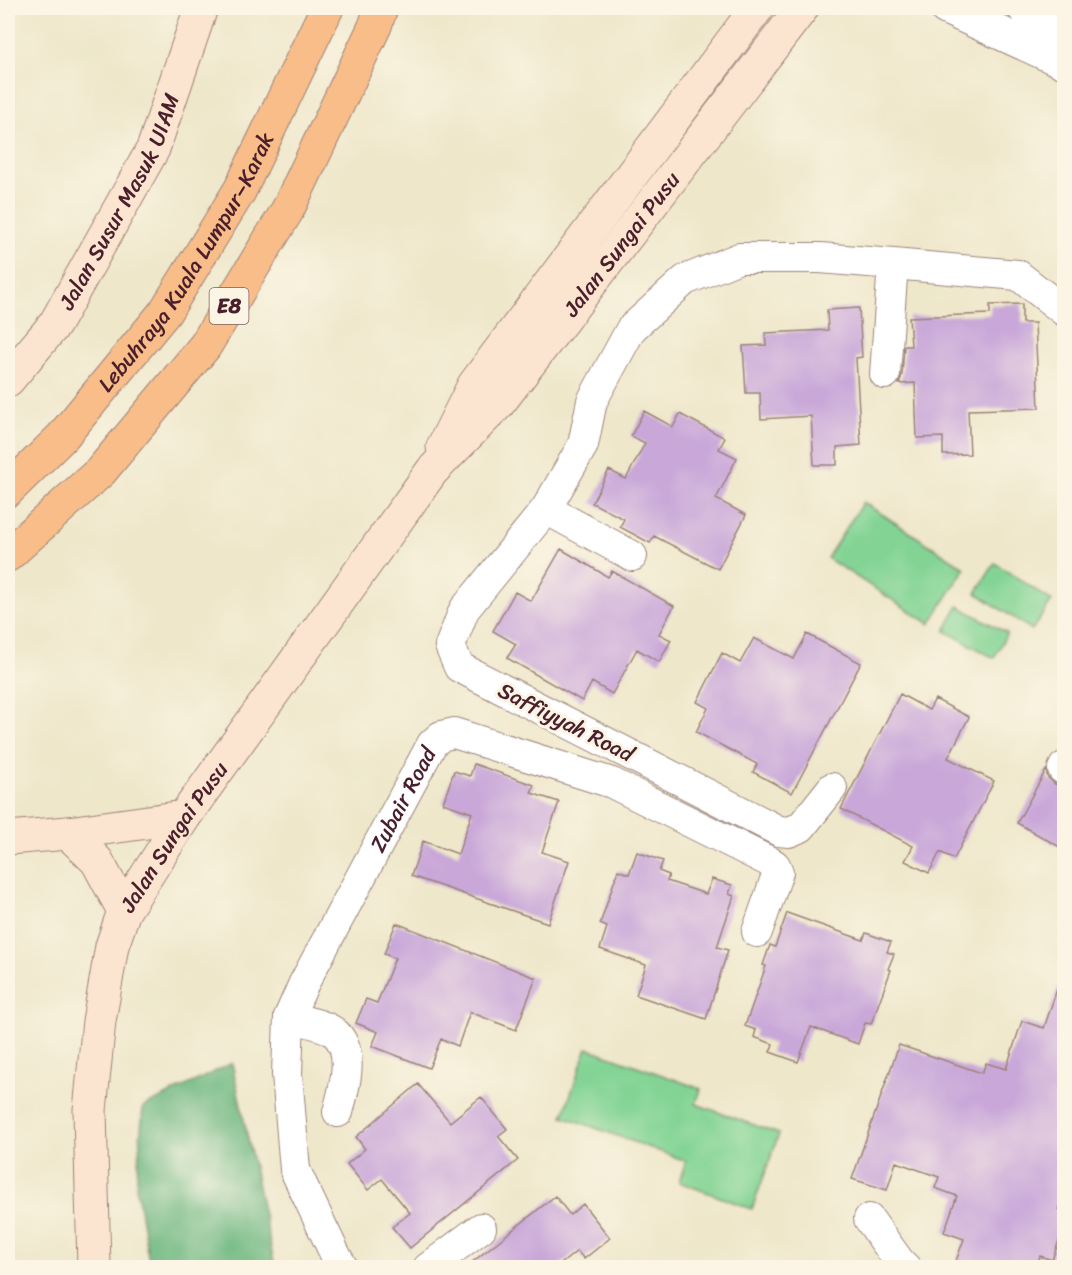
<svg xmlns="http://www.w3.org/2000/svg" width="1072" height="1275" viewBox="0 0 1072 1275" font-family="Sriracha,sans-serif">
	<style>
		.green { fill: #83d494; stroke: #667a60; stroke-width: 1.5 }
		.forest { fill: #6ab67e; stroke: #5a6a54; stroke-width: 1.5 }
		.building { fill: #c9a7d9 }
		.lines { fill: none; stroke-linecap: round; stroke-linejoin: round }
		.minor-casing { stroke: #9c837a; stroke-width: 32 }
		.tertiary-casing { stroke: #9c837a; stroke-width: 35 }
		.secondary-casing { stroke: #9c837a; stroke-width: 35 }
		.motorway-casing { stroke: #9c837a; stroke-width: 35 }
		.minor { stroke: #fff; stroke-width: 30 }
		.tertiary { stroke: #fff; stroke-width: 33 }
		.secondary { stroke: #fce5d0; stroke-width: 33 }
		.motorway { stroke: #f8bd89; stroke-width: 33 }
		.labels { text-anchor: middle; dominant-baseline: central; stroke-width: 6; stroke-linejoin: round; paint-order: stroke }
		.shield { fill: #fcf5e5; stroke: #7f5f63; stroke-width: 1.5 }
		.shield-label { font-size: 21px; font-weight: bold; fill: #4a1f2b }
		.street-label { font-size: 22px; fill: #4a1f2b; stroke: #fcf5e5 }
	</style>
	<rect width="100%" height="100%" fill="#fcf5e5"/>
	<filter id="ink" filterUnits="userSpaceOnUse"><feTurbulence type="fractalNoise" baseFrequency=".0167" numOctaves="2"/><feDisplacementMap in="SourceGraphic" scale="12" xChannelSelector="R" yChannelSelector="G"/><feConvolveMatrix kernelMatrix="1 2 1 2 8 2 1 2 1" color-interpolation-filters="sRGB"/></filter>
	<filter id="wash" filterUnits="userSpaceOnUse"><feTurbulence type="fractalNoise" baseFrequency=".008" numOctaves="4" result="noise"/><feDisplacementMap in="SourceGraphic" scale="24" xChannelSelector="R" yChannelSelector="G"/><feGaussianBlur stdDeviation="1.35" result="paint"/><feColorMatrix in="noise" values="0 0 0 0 0 0 0 0 0 0 0 0 0 0 0 0 0 1.4 0 .05"/><feComposite in="paint" operator="in"/></filter>
	<g filter="url(#wash)">
		<rect width="100%" height="100%" fill="#eee7ca"/>
		<path class="green" d="M863 502 965 568 930 624 827 558Z
			M995 563 1052 601 1032 630 976 593Z
			M958 606 1007 633 994 658 945 631Z
			M587 1048 701 1089 696 1104 779 1134 752 1209 679 1182 686 1161 563 1116Z"/>
		<path class="forest" d="M232 1063 275 1267H150L136 1187 143 1107Z"/>
		<g id="blocks">
			<path class="building" d="M1022 304V323H1035L1039 408 968 410 970 454 943 455V437L917 438 915 383 899 384 902 375 904 346H911L909 317 990 314V305Z
				M859 308 862 357 856 358 861 445 837 447V465H814L811 416 761 419 760 393H746L743 346 766 345 765 333 828 330 827 310Z
				M644 411 673 427 680 414 725 438 719 449 737 458 716 499 746 515 718 569 654 536 650 543 620 527 624 519 592 503 609 470 626 479 645 443 631 436Z
				M561 549 608 577 612 571 674 606 659 634 671 640 659 662 637 649 612 694 592 682 582 701 507 658 516 644 493 631 515 592 531 601Z
				M807 634 861 663 792 793 753 772 757 764 696 732 708 708 697 702 722 653 740 663 754 638 794 659Z
				M900 694 929 710 935 699 969 717 948 758 994 781 954 859 940 852 929 873 905 861 913 846 841 809Z
				M474 764 534 785 531 793 559 802 542 852 569 861 548 923 411 876 423 841 458 854 472 813 443 803 454 771 470 776Z
				M1046 770 1048 778 1055 784 1065 786V850L1017 823Z
				M637 852 663 861 659 871 669 875 667 881 706 894 712 879 732 885 729 894 734 896 717 947 728 950 706 1019 636 995 646 965 600 949 607 927 600 924 618 870 629 874Z
				M787 913 863 940 866 933 891 942 887 952 894 954 888 969 891 970 871 1024 865 1023 858 1044 811 1027 798 1062 770 1052 773 1044 754 1037 756 1030 745 1026 766 966 763 965 770 945 775 947Z
				M396 923 536 978 516 1030 470 1012 458 1046 441 1039 429 1068 372 1046 378 1032 356 1023 366 999 377 1003 395 958 384 954Z
				M1061 977H1065V1188L1058 1209 1065 1211V1224L1052 1260 1040 1256 1036 1268H976L956 1261 964 1239 944 1232 957 1196 935 1188 939 1177 896 1162 887 1190 852 1179 899 1045 982 1073 986 1063 1006 1069 1022 1021 1044 1028Z
				M418 1084 450 1122 481 1097 507 1129 498 1136 518 1160 410 1248 392 1227 410 1213 382 1179 368 1190 347 1164 365 1149 356 1137Z
				M555 1196 570 1215 583 1204 610 1238 584 1259 577 1251 556 1268H465Z"/>
		</g>
	</g>
	<g filter="url(#ink)">
		<use href="#blocks" fill-opacity="0" stroke="#9c837a" stroke-width="1.5"/>
		<g class="lines">
			<defs>
				<g id="minor">
					<path d="M885 374 893 264"/>
					<path d="M546 509 632 556"/>
					<path d="M1063 769 1064 767"/>
					<path d="M832 788 801 827 789 832 779 831 459 667 450 646 464 610 546 509 583 445 592 401 631 329 685 280 739 258H820L893 264 1018 275 1064 311"/>
					<path d="M289 1017C302 1021 323 1024 334 1032 356 1050 344 1089 338 1112"/>
					<path d="M869 1219 899 1261 906 1268"/>
					<path id="s1" d="M343 1268 335 1254 295 1170 287 1074 289 1017 304 983 432 744 441 736 454 733 612 783 770 862 775 865 778 872 757 932"/>
					<path d="M428 1268 481 1228"/>
				</g>
				<path id="tertiary" d="M946 8 1064 62
					M1024 8 1064 27"/>
				<g id="secondary">
					<path id="s2" d="M8 380 55 324 153 149 201 8"/>
					<path d="M443 447 474 385 757 8"/>
					<path d="M68 833 97 861 124 911"/>
					<path d="M8 838 68 833 184 817"/>
					<path id="s3" d="M94 1268 90 1110 99 1021 112 946 124 911 184 817 432 471 498 404 802 8"/>
				</g>
				<g id="motorway">
					<path id="s4" d="M8 490 62 437 165 312 240 190 327 8"/>
					<path d="M8 555 101 471 205 346 287 211 375 26 381 8"/>
				</g>
			</defs>
			<use href="#minor" class="minor-casing"/>
			<use href="#tertiary" class="tertiary-casing"/>
			<use href="#secondary" class="secondary-casing"/>
			<use href="#motorway" class="motorway-casing"/>
			<use href="#minor" class="minor"/>
			<use href="#tertiary" class="tertiary"/>
			<use href="#secondary" class="secondary"/>
			<use href="#motorway" class="motorway"/>
		</g>
	</g>
	<g class="labels">
		<rect class="shield" x="209.5" y="288" width="39" height="36" rx="4.5"/>
		<g class="shield-label">
			<text x="229" y="306">E8</text>
		</g>
		<g class="street-label">
			<text stroke="none"><textPath href="#s2" startOffset="212">Jalan Susur Masuk UIAM</textPath></text>
			<text stroke="none"><textPath href="#s3" startOffset="1194">Jalan Sungai Pusu</textPath></text>
			<text stroke="none"><textPath href="#s4" startOffset="291">Lebuhraya Kuala Lumpur–Karak</textPath></text>
			<text transform="translate(566 722) rotate(27)">Saffiyyah Road</text>
			<text stroke="none"><textPath href="#s1" startOffset="508">Zubair Road</textPath></text>
			<text stroke="none"><textPath href="#s3" startOffset="450">Jalan Sungai Pusu</textPath></text>
		</g>
	</g>
	<rect width="1072" height="1275" fill="none" stroke="#fcf5e5" stroke-width="30"/>
</svg>
